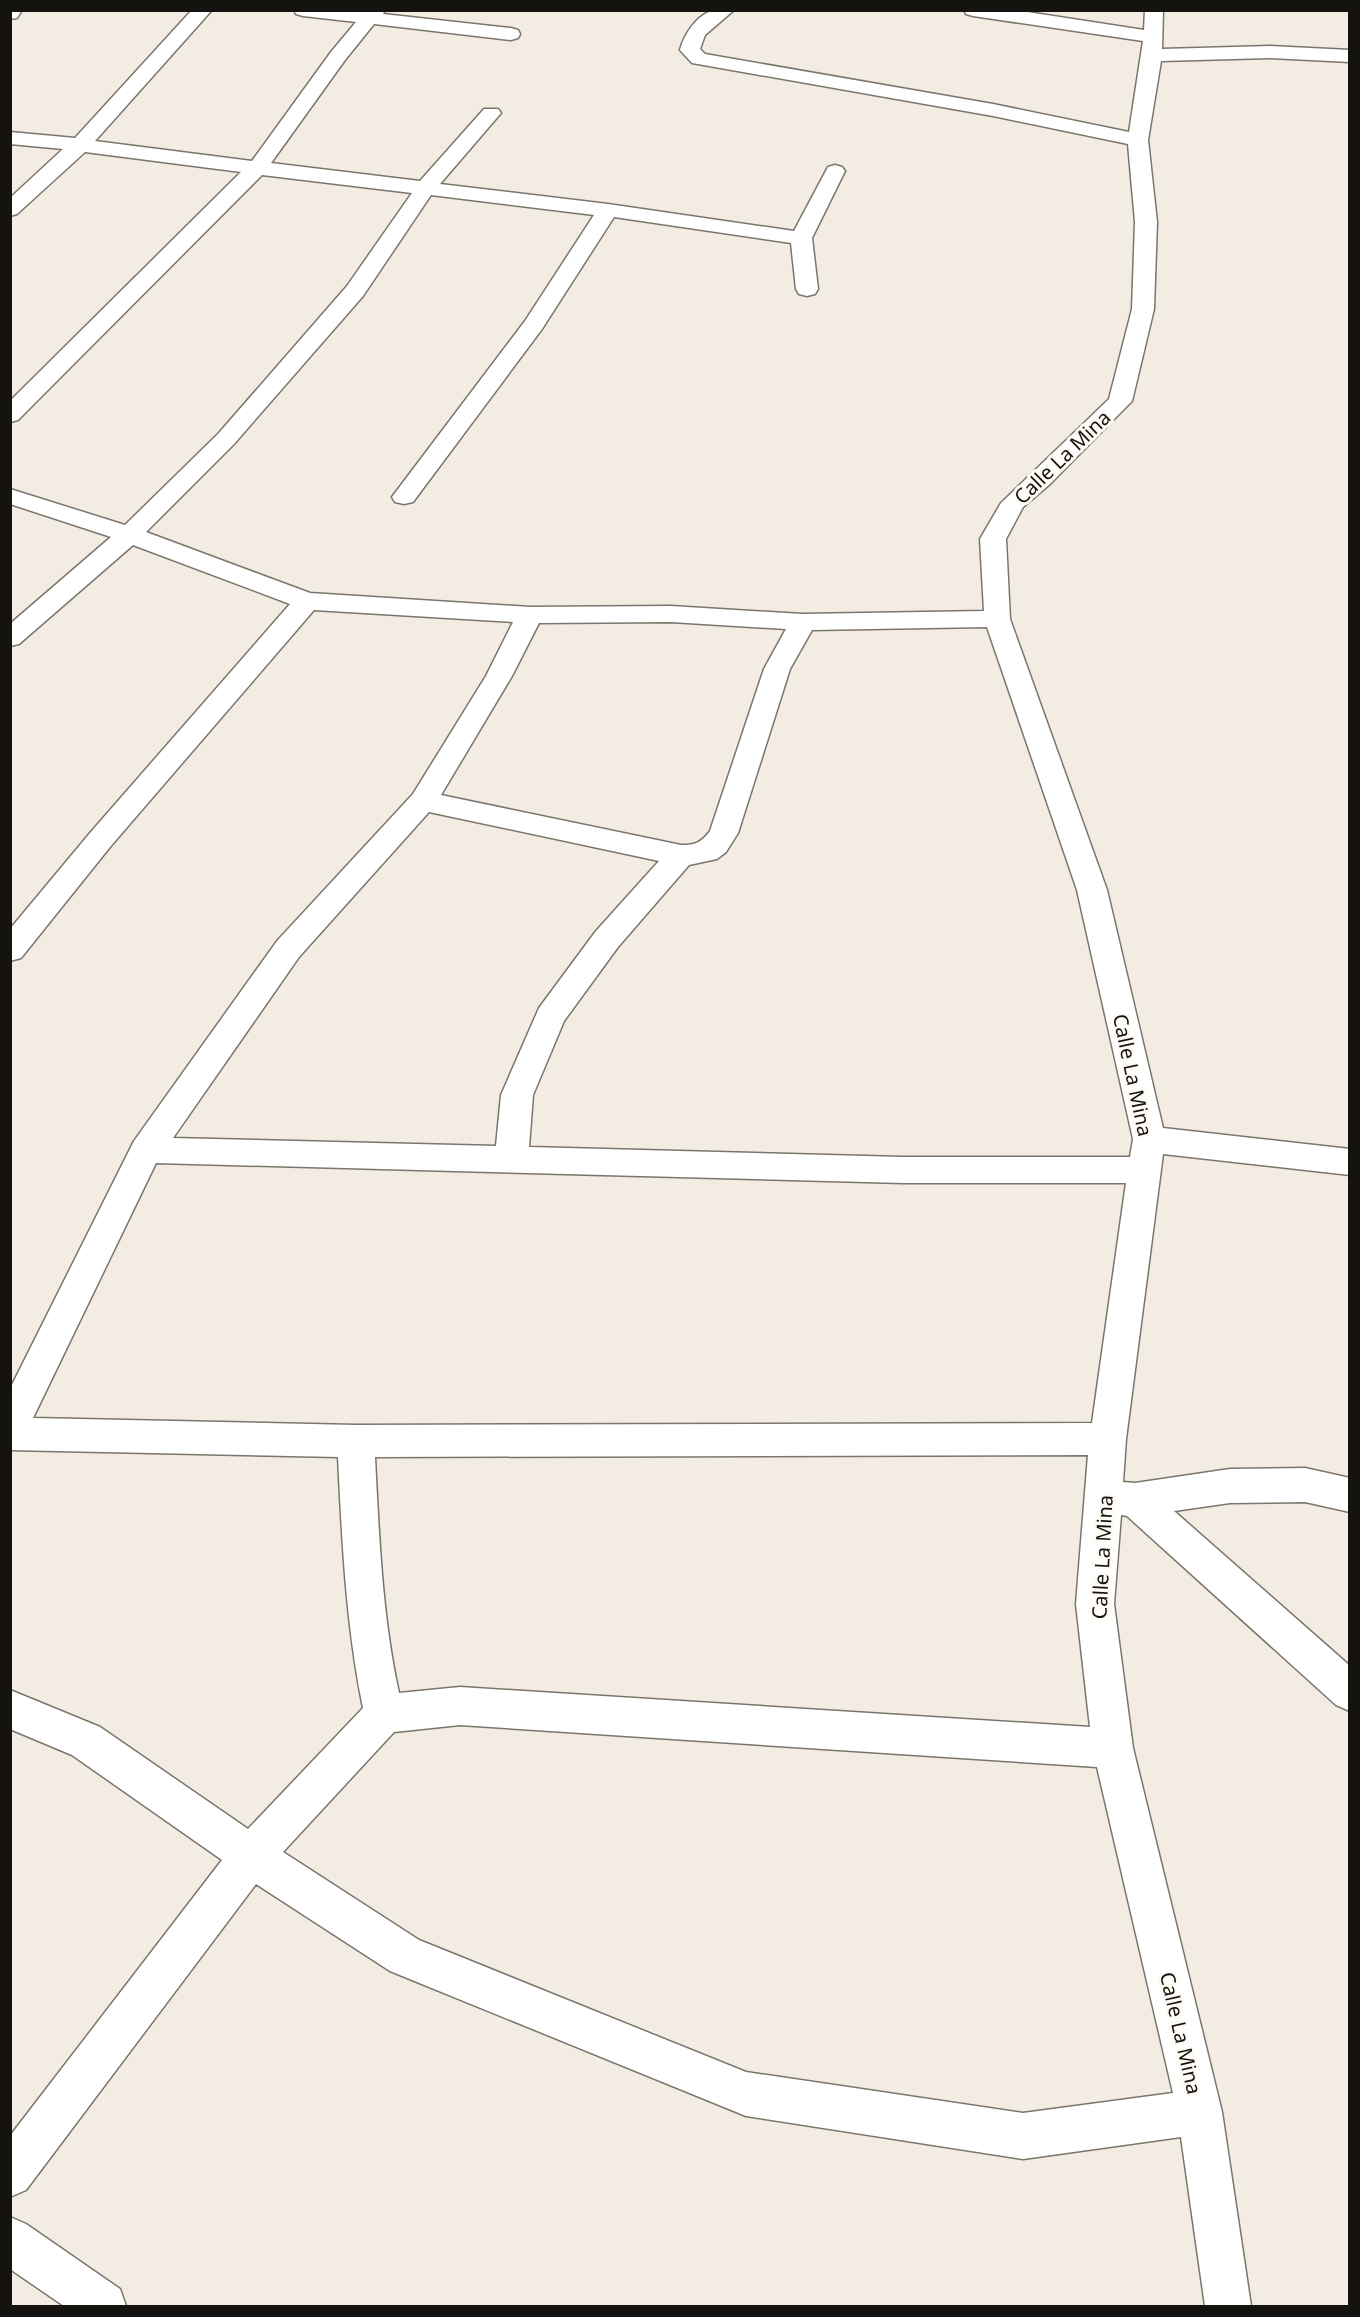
<svg xmlns="http://www.w3.org/2000/svg" width="1360" height="2317" viewBox="0 0 1360 2317" font-family="'Noto Sans',sans-serif">
	<style>
		.lines { fill: none; stroke-linecap: round; stroke-linejoin: round }
		.minor-casing { stroke: #7b756c; stroke-width: 3 }
		.minor { fill: #fff; fill-rule: evenodd }
		.labels { text-anchor: middle; dominant-baseline: central; stroke-width: 6; stroke-linejoin: round; paint-order: stroke }
		.street-label { font-size: 20px; fill: #151310; stroke: #fefaf4 }
	</style>
	<rect width="100%" height="100%" fill="#f3ece2"/>
	<g class="lines">
		<defs>
			<path id="minor" d="M10 10H22L17 18 10 19Z
				M192 10H212L95 141 252 161 331 52 356 22 303 16 296 14 294 10H385L383 14 511 28 518 30 520 34 518 38 511 40 374 24 345 60 271 163 420 181 484 109H498L501 113 440 184 608 204 794 231 828 167 835 165 842 167 845 171 812 238 818 289 815 294 807 296 799 294 796 289 791 243 614 217 542 329 413 502 404 504 395 502 392 497 525 321 594 215 431 195 363 296 234 444 146 532 310 593 530 607 671 606 803 614 984 611 980 539 1001 503 1109 399 1132 309 1135 222 1128 144 993 116 692 63 680 50C684 35 695 18 709 12 716 9 727 10 734 10L705 35 700 49 705 54 993 104 1129 132 1143 41 973 16 966 14 964 10H1014L1144 30 1145 10H1163L1162 49 1270 46 1350 50V62L1270 58 1161 61 1148 140 1157 222 1154 309 1132 401 1050 484 1023 507 1006 539 1010 619 1107 890 1163 1128 1350 1149V1175L1163 1154 1126 1439 1123 1482 1135 1483 1230 1469 1305 1468 1350 1478V1512L1305 1502 1230 1503 1174 1511 1350 1666V1711L1336 1705 1127 1516 1121 1515 1114 1604 1133 1748 1222 2112 1251 2306H1205L1181 2137 1023 2159 746 2116 390 1971 256 1884 26 2190 10 2197V2136L222 1860 72 1755 10 1729V1690L100 1727 248 1829 363 1708C346 1625 342 1541 338 1457L10 1450V1389L134 1141 277 941 413 794 486 676 513 622 314 610 110 847 21 958 10 961V929L90 833 290 604 133 545 19 644 10 646V624L111 537 10 504V489L125 525 218 434 347 286 412 193 262 175 18 420 10 422V401L241 172 85 152 17 214 10 216V198L63 149 10 144V132L75 138ZM671 622 786 629 764 669 710 831C701 843 695 845 681 845L441 795 512 676 539 623ZM987 627 1077 890 1133 1139 1130 1157H903L529 1147 533 1095 564 1021 618 947 689 865 717 859 726 852 738 833 790 669 812 630ZM429 812 659 861 596 931 539 1008 501 1095 496 1146 173 1138 299 957ZM156 1163 903 1183H1126L1092 1423 356 1425 33 1418ZM1088 1455 1076 1604 1090 1727 460 1687 399 1693C382 1616 379 1536 375 1457ZM460 1725 1097 1767 1173 2093 1023 2113 746 2072 419 1940 283 1852 394 1732Z
				M10 2217 26 2224 120 2289 126 2306H64L10 2269Z"/>
		</defs>
		<use href="#minor" class="minor-casing"/>
		<use href="#minor" class="minor"/>
	</g>
	<g class="labels">
		<g class="street-label">
			<text transform="translate(1062 457) rotate(-44)">Calle La Mina</text>
			<text transform="translate(1133 1075) rotate(78)">Calle La Mina</text>
			<text transform="translate(1102 1557) rotate(-87)">Calle La Mina</text>
			<text transform="translate(1181 2033) rotate(77)">Calle La Mina</text>
		</g>
	</g>
	<rect width="1360" height="2317" fill="none" stroke="#151310" stroke-width="24"/>
</svg>
